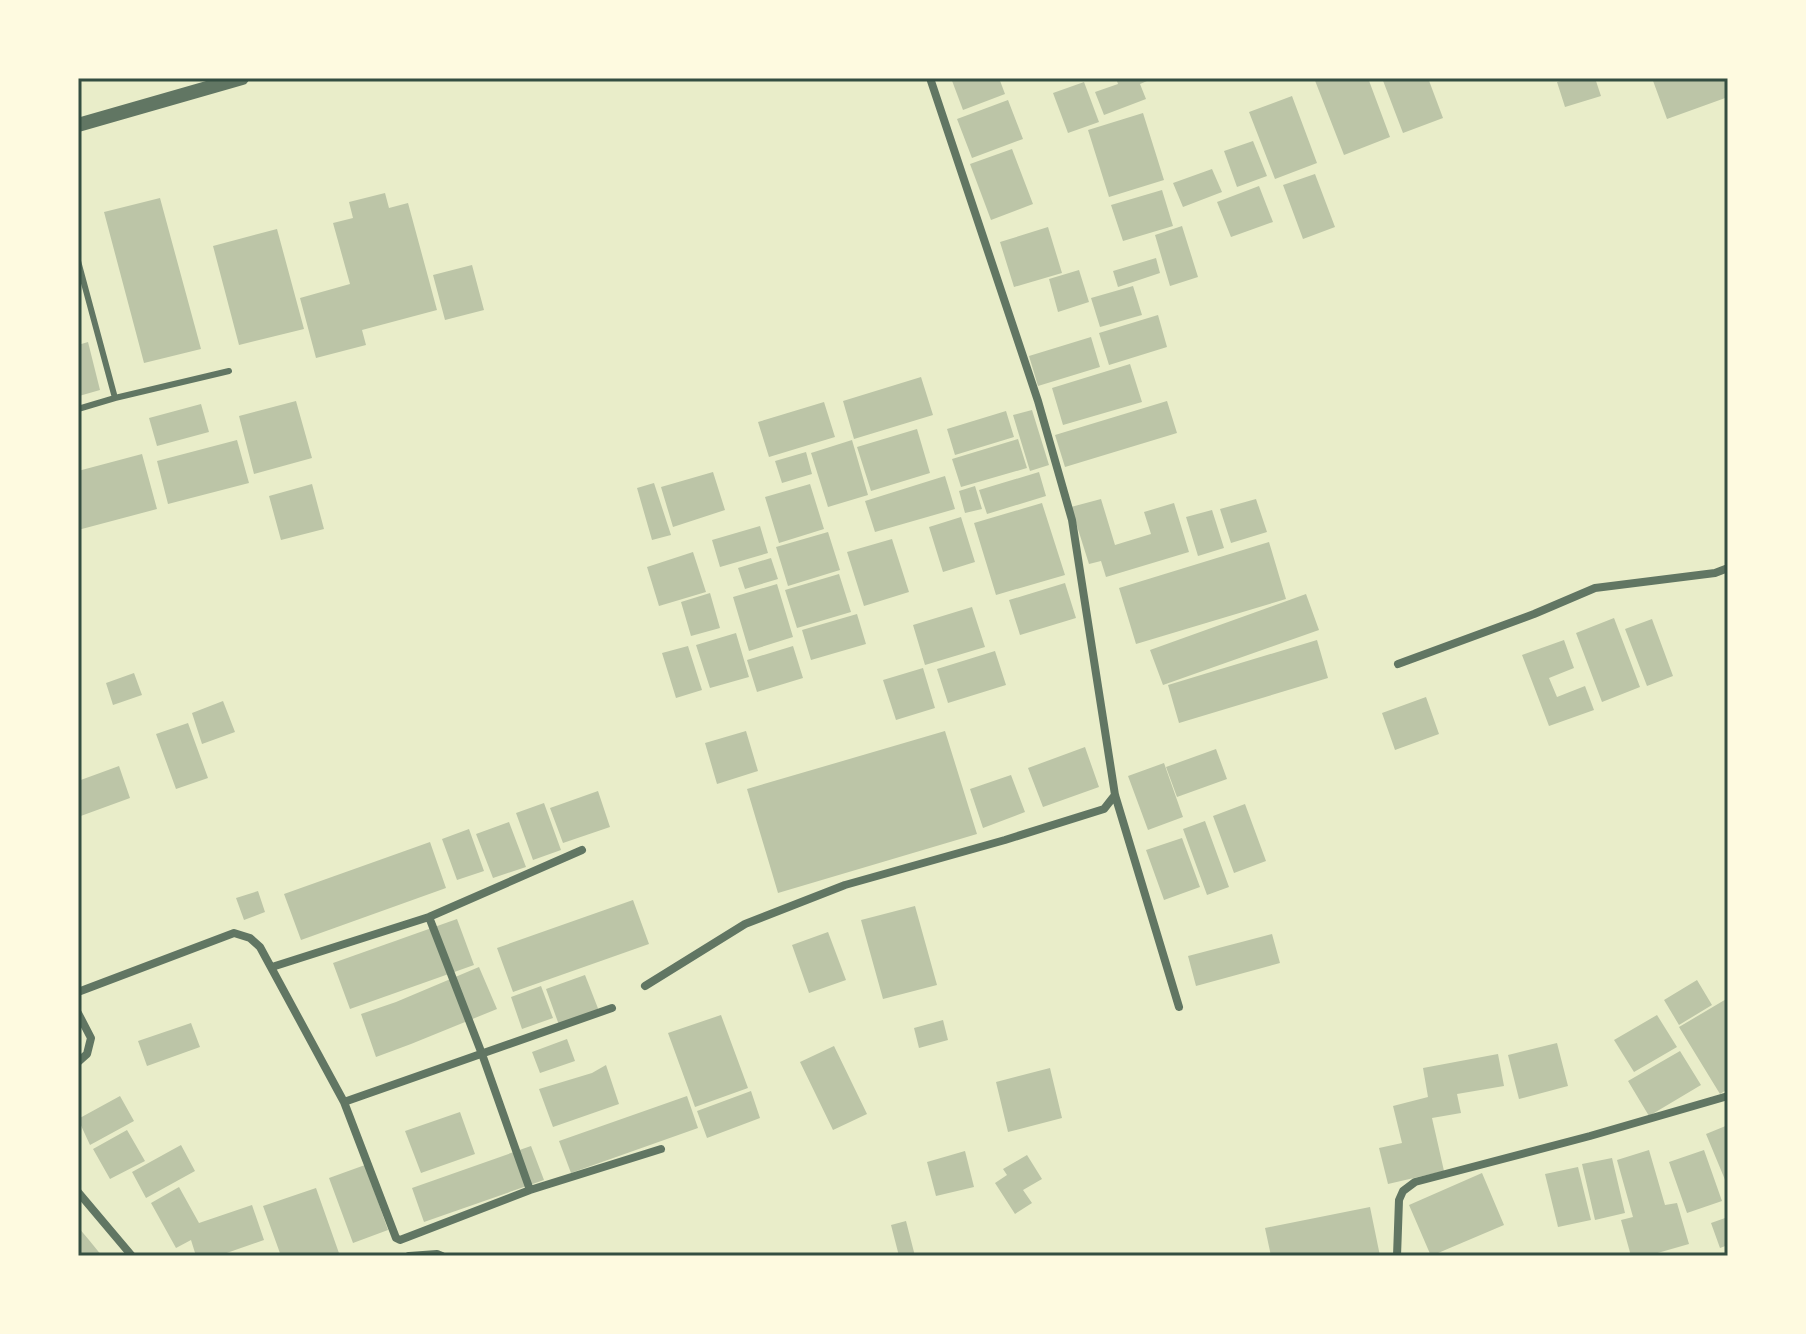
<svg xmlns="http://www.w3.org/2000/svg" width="1806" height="1334" viewBox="0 0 1806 1334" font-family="Overpass,sans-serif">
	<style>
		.building { fill: #bcc5a7 }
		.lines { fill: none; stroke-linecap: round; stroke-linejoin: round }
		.service { stroke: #617663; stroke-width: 6 }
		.minor { stroke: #617663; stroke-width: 8 }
		.tertiary { stroke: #617663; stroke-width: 14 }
		.neatline { fill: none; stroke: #344e41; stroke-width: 3 }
	</style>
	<rect width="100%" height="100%" fill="#e9edc9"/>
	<path class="building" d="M951 78H999L1005 94 963 110Z
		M1116 78H1154L1140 84 1146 99 1104 115 1095 92 1118 84Z
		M1314 78H1368L1390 137 1344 155Z
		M1382 78H1428L1443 118 1403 133Z
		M1572 78H1595L1601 96 1565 107 1557 82Z
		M1652 78H1728V97L1667 119Z
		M1084 82 1099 122 1068 133 1053 93Z
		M1292 96 1317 163 1275 179 1249 112Z
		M1008 100 1023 139 972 158 957 119Z
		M1143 113 1164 180 1109 197 1088 130Z
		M1253 141 1267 176 1237 187 1224 151Z
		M1012 149 1033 204 991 220 970 164Z
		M1212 169 1222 192 1183 207 1173 183Z
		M1315 174 1335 227 1303 239 1283 185Z
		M1259 186 1273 222 1231 237 1217 202Z
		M1162 190 1173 226 1123 241 1111 205Z
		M385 193 389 208 408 203 437 310 362 330 366 345 316 358 300 298 350 284 333 223 353 218 349 202Z
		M160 198 201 349 144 363 104 212Z
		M1182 226 1198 277 1170 286 1155 235Z
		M1048 227 1062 273 1014 287 1000 242Z
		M277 229 304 329 239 345 213 246Z
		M1156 258 1160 273 1118 287 1113 271Z
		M472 265 484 310 445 320 433 275Z
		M1079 270 1089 302 1058 312 1049 279Z
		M1133 286 1142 315 1100 327 1091 298Z
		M1158 315 1167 347 1109 365 1099 333Z
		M1091 337 1100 367 1038 386 1029 356Z
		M88 342 100 390 79 396 78 345Z
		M1130 364 1142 402 1063 425 1052 388Z
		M921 377 933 415 854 439 843 401Z
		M296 401 312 458 254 474 239 416Z
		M1167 401 1177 433 1065 467 1055 435Z
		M824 402 835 437 769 457 758 422Z
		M201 404 209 432 157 446 149 418Z
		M1032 410 1049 465 1030 471 1013 415Z
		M1006 411 1014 437 955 455 947 429Z
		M917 429 930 473 871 491 857 447Z
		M1018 439 1027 468 961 487 952 459Z
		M237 440 249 483 168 504 157 461Z
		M852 440 868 495 828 507 811 453Z
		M806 452 812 474 782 483 775 461Z
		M142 454 157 509 78 530V471Z
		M713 472 725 510 673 527 661 487Z
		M1039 472 1046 496 987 514 979 490Z
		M945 476 955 509 875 532 865 501Z
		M654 483 671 535 652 540 637 488Z
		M312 484 324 529 281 540 269 496Z
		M810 484 824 529 779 543 765 497Z
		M975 486 982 509 965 513 959 491Z
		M1101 499 1115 545 1151 534 1144 512 1174 503 1189 552 1106 577 1101 561 1089 564 1071 507Z
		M1256 499 1267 532 1231 543 1220 509Z
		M1042 503 1065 575 996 595 974 523Z
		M1212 510 1224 548 1198 556 1186 517Z
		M961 517 975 562 943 572 929 527Z
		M760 526 768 553 720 567 712 540Z
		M828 532 840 570 788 586 776 547Z
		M892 539 909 592 864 606 847 552Z
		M1269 542 1286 599 1136 644 1119 588Z
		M693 552 706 592 659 606 647 567Z
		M771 558 778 579 745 589 738 568Z
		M839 574 851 612 797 628 785 590Z
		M1065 583 1076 618 1020 635 1009 600Z
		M777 584 793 637 749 651 733 597Z
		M710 593 720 628 691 636 681 602Z
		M1306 594 1319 630 1163 685 1150 650Z
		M972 607 985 647 925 665 913 625Z
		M857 614 866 644 811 660 802 630Z
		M1614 618 1640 687 1602 702 1576 633Z
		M1652 619 1673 676 1647 686 1625 629Z
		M736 633 749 677 710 688 696 645Z
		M1317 640 1328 678 1179 723 1168 685Z
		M1564 640 1574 668 1549 678 1557 697 1585 686 1594 710 1549 726 1522 655Z
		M688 646 702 690 676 698 662 653Z
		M793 646 803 678 757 692 747 660Z
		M995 651 1006 685 948 703 937 669Z
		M923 668 935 708 896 720 883 680Z
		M134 673 142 695 113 705 106 683Z
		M1426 697 1439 734 1395 750 1382 713Z
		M223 701 235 732 202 744 192 713Z
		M188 723 208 778 176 789 156 734Z
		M746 731 758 771 717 784 705 743Z
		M945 731 977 834 778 893 747 789Z
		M1085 747 1099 787 1043 807 1028 768Z
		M1216 749 1227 779 1177 797 1166 767Z
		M1164 763 1183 817 1148 830 1128 776Z
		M119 766 130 798 78 817V781Z
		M1011 775 1025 812 983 828 970 789Z
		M598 791 610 827 563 843 550 808Z
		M544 803 561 850 533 860 516 813Z
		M1245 804 1266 861 1234 873 1213 816Z
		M1205 821 1229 887 1207 895 1183 829Z
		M509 822 526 867 493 878 476 834Z
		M469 829 484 871 457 880 442 839Z
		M1182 838 1200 887 1164 900 1146 850Z
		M430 842 446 888 301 940 284 894Z
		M258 891 265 912 244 920 236 898Z
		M633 900 649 944 513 992 497 948Z
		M915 906 937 985 883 999 861 920Z
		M457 919 474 965 350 1009 333 963Z
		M828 932 846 980 809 993 792 945Z
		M1272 934 1280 963 1196 986 1188 956Z
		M479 967 497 1009 411 1044 376 1057 361 1014 396 1002Z
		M585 975 599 1011 559 1025 546 989Z
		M1697 980 1712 1005 1679 1025 1664 1000Z
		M541 986 553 1018 522 1029 511 997Z
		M1728 998V1089L1720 1094 1679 1027Z
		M721 1015 748 1088 695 1107 668 1033Z
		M1657 1015 1677 1047 1634 1072 1614 1040Z
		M943 1020 948 1040 919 1048 914 1028Z
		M191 1023 200 1047 147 1066 138 1041Z
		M567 1039 575 1061 540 1073 532 1052Z
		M1557 1043 1568 1086 1519 1099 1508 1055Z
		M834 1046 867 1114 833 1130 800 1062Z
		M1680 1051 1701 1085 1649 1116 1628 1081Z
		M1498 1054 1504 1086 1457 1094 1461 1113 1432 1118 1444 1171 1388 1184 1379 1148 1402 1143 1393 1106 1428 1097 1423 1068Z
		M606 1065 619 1104 553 1127 539 1089 592 1073Z
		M1050 1068 1062 1118 1008 1132 996 1082Z
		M751 1091 760 1118 707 1138 697 1111Z
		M120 1096 134 1121 90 1145 78 1119Z
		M687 1096 698 1128 571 1173 559 1141Z
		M460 1112 475 1154 421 1173 405 1131Z
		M1728 1125V1187L1706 1134Z
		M127 1130 145 1161 110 1179 93 1149Z
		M181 1145 195 1171 146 1198 132 1172Z
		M531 1146 544 1180 424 1222 412 1188Z
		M1649 1150 1665 1205 1677 1203 1689 1244 1647 1256H1631L1621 1220 1633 1217 1617 1160Z
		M1704 1150 1722 1201 1687 1213 1669 1162Z
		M965 1151 974 1187 936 1196 927 1162Z
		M1027 1155 1042 1179 1023 1190 1032 1203 1015 1214 995 1183 1007 1175 1003 1169Z
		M1612 1158 1625 1213 1595 1220 1582 1164Z
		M365 1165 388 1230 353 1243 329 1178Z
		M1578 1167 1591 1220 1558 1227 1545 1174Z
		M1482 1173 1504 1225 1431 1256 1409 1205Z
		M179 1187 199 1223 252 1205 264 1240 218 1256H196L191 1240 176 1248 151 1203Z
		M316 1188 340 1256H281L263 1206Z
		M1370 1207 1380 1256H1271L1265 1228Z
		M1728 1217V1245L1720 1248 1711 1223Z
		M906 1221 915 1256H899L891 1225Z
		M78 1227 89 1240 102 1256H78Z"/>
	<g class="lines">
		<path class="service" d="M78 261 115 398 78 409
			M115 398 229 371"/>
		<path class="minor" d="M930 78 1038 401 1072 520 1115 795 1179 1007
			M1398 664 1534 614 1595 588 1715 573 1728 568
			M272 967 429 917 582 850
			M645 986 745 924 845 885 1005 840 1104 809 1115 795
			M78 992 234 933 250 938 260 947 344 1102 396 1238 400 1240 530 1190 482 1054 429 917
			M78 1013 91 1038 87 1054 78 1062
			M344 1102 612 1008
			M530 1190 661 1149
			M78 1192 132 1256
			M409 1256 437 1254 442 1256
			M1397 1256 1399 1200 1403 1191 1415 1182 1590 1136 1728 1096"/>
		<path class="tertiary" d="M78 125 242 78"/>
	</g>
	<rect width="1806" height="1334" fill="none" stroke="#fefae0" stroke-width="160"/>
	<rect x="80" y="80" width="1646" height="1174" class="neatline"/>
</svg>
